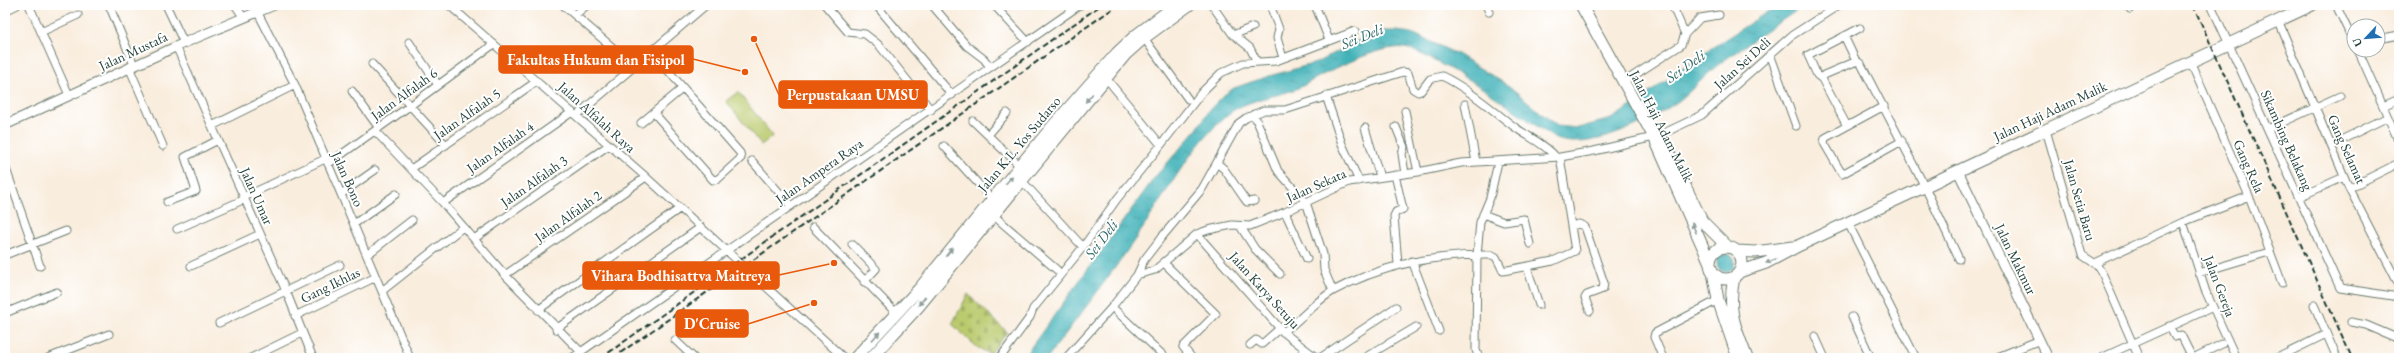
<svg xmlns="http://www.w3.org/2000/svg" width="2404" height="363" viewBox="0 0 2404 363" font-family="'EB Garamond',serif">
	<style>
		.cemetery { fill: url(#cemetery-stones); stroke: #6c8450 }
		.pitch { fill: #baca6d; stroke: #6c8450 }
		.water { fill: url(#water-ripples); stroke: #317876 }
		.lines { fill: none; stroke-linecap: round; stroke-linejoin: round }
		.minor-casing { stroke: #6b7b6f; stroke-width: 9 }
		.tertiary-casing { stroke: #6b7b6f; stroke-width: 11 }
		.primary-casing { stroke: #6b7b6f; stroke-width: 13 }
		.minor { stroke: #fff; stroke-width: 7 }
		.tertiary { stroke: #fff; stroke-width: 9 }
		.primary { stroke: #fff; stroke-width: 11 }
		.rail { stroke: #1f3d34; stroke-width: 2; stroke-dasharray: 6 3; stroke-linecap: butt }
		.oneway { fill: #8f9e9a }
		.labels { text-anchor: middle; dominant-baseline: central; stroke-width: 4; stroke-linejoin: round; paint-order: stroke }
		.street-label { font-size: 14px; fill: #1f3d34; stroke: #fff }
		.water-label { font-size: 15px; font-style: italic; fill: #2c6663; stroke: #fff }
		.leader { fill: none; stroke: #e8590c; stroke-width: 1.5 }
		.callout-dot { fill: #e8590c; stroke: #fff; stroke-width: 1.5 }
		.callout { fill: #e8590c; stroke: #e8590c; stroke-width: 1.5 }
		.callout-label { font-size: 15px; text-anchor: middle; font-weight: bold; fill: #fff }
	</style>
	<defs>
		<pattern id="cemetery-stones" width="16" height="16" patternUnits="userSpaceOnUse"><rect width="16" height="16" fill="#baca6d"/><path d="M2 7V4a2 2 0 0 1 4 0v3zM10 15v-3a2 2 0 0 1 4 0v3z" fill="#9fae5f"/></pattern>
		<pattern id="water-ripples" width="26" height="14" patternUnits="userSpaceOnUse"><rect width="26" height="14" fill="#43b3b9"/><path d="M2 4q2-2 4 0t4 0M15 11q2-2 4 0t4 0" fill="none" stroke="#379397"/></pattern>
	</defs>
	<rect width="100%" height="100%" fill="#fff"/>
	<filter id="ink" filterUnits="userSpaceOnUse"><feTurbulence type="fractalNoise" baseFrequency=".025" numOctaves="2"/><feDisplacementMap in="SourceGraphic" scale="8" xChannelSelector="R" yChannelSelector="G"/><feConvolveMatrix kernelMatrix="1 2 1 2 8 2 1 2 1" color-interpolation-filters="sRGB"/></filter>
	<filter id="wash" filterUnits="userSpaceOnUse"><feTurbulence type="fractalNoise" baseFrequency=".012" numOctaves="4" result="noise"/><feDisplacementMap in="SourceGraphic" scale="16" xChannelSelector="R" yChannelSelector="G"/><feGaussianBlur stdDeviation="0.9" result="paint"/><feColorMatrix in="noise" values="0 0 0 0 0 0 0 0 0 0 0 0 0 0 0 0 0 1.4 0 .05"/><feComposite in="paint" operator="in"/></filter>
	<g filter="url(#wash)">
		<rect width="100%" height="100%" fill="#f9eddd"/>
		<path class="cemetery" d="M968 294 1007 332 990 354 977 347 952 324Z"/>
		<path class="pitch" d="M738 92 773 136 761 145 726 101Z"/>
		<path class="water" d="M1778 5H1805C1777 24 1749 42 1722 62 1704 75 1691 93 1673 105 1645 123 1588 153 1554 138 1517 113 1482 85 1442 65 1430 59 1418 51 1405 48 1382 44 1328 71 1308 83 1284 98 1250 96 1227 115 1192 145 1168 190 1143 228 1113 272 1080 315 1047 358H1023L1155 177 1197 129 1211 108 1224 95 1234 88 1269 76 1316 63 1366 36 1381 31H1397L1412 33 1457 54 1509 86 1557 126 1578 128 1611 119 1627 109 1707 51Z
			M1717 263a9 9 0 1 1 18 0a9 9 0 1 1-18 0Z"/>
	</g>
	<g filter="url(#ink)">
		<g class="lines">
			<defs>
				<path id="minor" d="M29 5 69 95
					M109 5 134 65
					M166 5 184 43
					M235 5 244 18
					M449 5 646 177 844 358
					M563 5 633 65
					M825 5 848 32 865 34 879 45 931 110
					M876 5 952 95
					M932 5 967 46 984 59 990 67
					M994 5 1028 42
					M1212 5 1233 35 1253 27
					M1270 5 1279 29 1277 38 1283 58
					M1315 5 1329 40
					M1486 5 1489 12
					M2128 5 2130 9
					M2211 5 2340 288 2399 297
					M2336 5 2354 43
					M5 11 17 5
					M258 13 295 85 410 358
					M575 15 587 5
					M2278 20 2349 188 2399 285
					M41 32 78 15
					M1685 34 1700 18 1719 15
					M1234 35 1250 48 1257 62
					M1844 36 1856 61
					M1144 38 1188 99
					M2378 39 2399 35
					M409 42 438 85
					M176 46 286 291 313 358
					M2358 50 2399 142
					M651 51 740 153 741 158 718 179 713 180 654 113
					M1770 54 1796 126
					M2190 61 2249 196 2282 283
					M372 64 446 145
					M129 67 163 146
					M1106 78 1161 145 1202 92 1221 73 1243 63 1276 61 1355 31
					M1630 78 1681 45 1685 34 1672 5
					M1822 79 1817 75 1808 55 1860 28
					M352 91 379 128
					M1326 96 1342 144 1359 181
					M1465 104 1476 162
					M1884 106 1825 138 1824 143 1842 174 1902 141
					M2383 106 2399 99
					M1405 111 1418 172
					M1254 114 1278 171 1306 202 1323 254 1324 270 1333 291
					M576 116 706 5
					M973 121 1021 167
					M641 123 683 88
					M212 126 295 85
					M1847 126 1822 79 1824 75 1857 61 1861 64 1925 187 1959 259
					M1396 127 1404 147 1402 154 1405 174
					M1365 128 1380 177
					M2268 129 2340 96
					M2046 130 2082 255 2097 265 2103 275 2139 358
					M375 131 443 203 505 275 580 351
					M988 135 1007 113
					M1660 135 1702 115 1791 36 1839 5
					M2331 145 2388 117
					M944 146 992 199
					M752 161 791 206
					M328 164 411 105 494 44
					M1218 164 1224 169 1244 198 1247 202 1254 201
					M5 166 40 266
					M411 169 537 81
					M1395 175 1403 209 1396 212 1394 216 1398 264
					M1022 181 1083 247 1117 199 1161 145
					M2349 188 2399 163
					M341 194 375 170
					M244 197 325 159
					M2299 197 2344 177
					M167 202 196 191 185 157 218 140
					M443 203 572 112
					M1285 212 1307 259
					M1483 214 1504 222 1524 219 1530 244
					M993 215 1057 270
					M2183 222 2206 292 2236 358
					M1848 223 1916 358
					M354 224 396 194
					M1240 226 1255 249 1280 274
					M1571 226 1579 224 1585 227 1604 283 1603 289 1587 295 1585 298 1590 311
					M813 227 897 314
					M177 229 245 199
					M1197 234 1283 332 1317 358
					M474 239 609 145
					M852 244 876 269 864 282
					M5 255 66 231
					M367 255 412 220
					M1412 261 1439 331
					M1164 263 1216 314 1183 347 1192 358
					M2095 263 2183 222 2249 196
					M191 266 260 234
					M1527 267 1539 305
					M2199 273 2269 252
					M505 275 646 177
					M1137 275 1144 260 1161 238 1202 189 1239 123 1246 118 1264 110H1285L1403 72 1408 73 1413 89 1418 92 1421 91 1430 79 1442 76C1469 89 1492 110 1516 128 1530 138 1545 144 1556 157
					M382 291 463 227
					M2314 305 2337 358
					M1112 307 1166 358
					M538 310 679 209
					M5 313 57 292
					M295 316 376 277
					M1852 317 1871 358
					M2351 322 2366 325 2399 339
					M219 323 340 265
					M2169 326 2175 337 2181 335 2191 355 2185 358
					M556 329 701 227
					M1283 332C1301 320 1314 302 1333 291 1383 264 1436 254 1492 255L1496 257 1503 271 1553 261 1575 251 1560 157
					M1815 336 1825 358
					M675 340 694 358
					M1250 345 1256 340 1262 344 1280 328
					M48 358 109 334
					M251 358 302 333
					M572 358 1080 5
					M1000 358 1030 317 1033 309 1083 247
					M1066 358 1112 307 1137 275 1155 270 1197 234 1208 230 1232 225 1250 226 1285 212 1349 182 1418 172 1461 163 1560 157 1594 151 1654 137
					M1298 358 1305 350
					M1320 358 1396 307
					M1364 358 1416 327
					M1479 358 1476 350 1477 255 1480 222 1490 198 1498 162
					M1663 358 1654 337 1655 333 1718 300
					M1995 358 2040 340
					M2101 358 2213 307
					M2193 358 2222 344
					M2277 358 2326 334
					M2397 358 2399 355"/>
				<path id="tertiary" d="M5 125 184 43 274 5
					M1958 171 2048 358"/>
				<path id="primary" d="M1581 5 1654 137 1710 263
					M1661 136 1702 221 1727 246
					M1710 263a16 16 0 1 1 32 0a16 16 0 1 1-32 0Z
					M1738 251 1755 252 1793 247
					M1713 272 1718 300 1738 358
					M1739 272 1766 263 1800 245 2312 5
					M1734 277C1727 311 1735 327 1747 358
					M855 358 919 289 1051 128 1117 53 1135 36 1176 5
					M871 358 918 307 1125 55 1144 38 1189 5"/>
			</defs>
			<use href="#minor" class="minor-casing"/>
			<use href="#tertiary" class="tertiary-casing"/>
			<use href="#primary" class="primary-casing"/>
			<use href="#minor" class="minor"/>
			<use href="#tertiary" class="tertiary"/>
			<use href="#primary" class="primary"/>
			<path class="rail" d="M2193 5 2352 358
				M601 358 1101 5
				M613 358 1118 5"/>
		</g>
		<defs><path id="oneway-solid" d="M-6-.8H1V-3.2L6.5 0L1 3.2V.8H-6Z"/></defs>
		<g class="oneway">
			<use href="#oneway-solid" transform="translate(1089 98) rotate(130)"/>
			<use href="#oneway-solid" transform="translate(1009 180) rotate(-48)"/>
			<use href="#oneway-solid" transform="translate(1694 228) rotate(-114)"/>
			<use href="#oneway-solid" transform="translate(949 252) rotate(-52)"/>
			<use href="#oneway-solid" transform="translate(1771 261) rotate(157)"/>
			<use href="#oneway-solid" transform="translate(922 301) rotate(129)"/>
			<use href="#oneway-solid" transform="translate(876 336) rotate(-47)"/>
		</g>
	</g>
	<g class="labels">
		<g class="street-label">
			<text transform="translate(133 51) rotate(-25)">Jalan Mustafa</text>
			<text transform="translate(1742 63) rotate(-42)">Jalan Sei Deli</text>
			<text transform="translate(404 94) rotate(-36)">Jalan Alfalah 6</text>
			<text transform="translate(2050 111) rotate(-25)">Jalan Haji Adam Malik</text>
			<text transform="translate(467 114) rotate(-35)">Jalan Alfalah 5</text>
			<text transform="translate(597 117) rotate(42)">Jalan Alfalah Raya</text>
			<text transform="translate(1662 126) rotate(63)">Jalan Haji Adam Malik</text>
			<text transform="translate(2287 140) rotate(66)">Sikambing Belakang</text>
			<text transform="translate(1019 144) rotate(-50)">Jalan K.L. Yos Sudarso</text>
			<text transform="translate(500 147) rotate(-35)">Jalan Alfalah 4</text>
			<text transform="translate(2347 149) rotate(66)">Gang Selamat</text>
			<text transform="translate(2249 166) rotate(66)">Gang Rela</text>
			<text transform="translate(819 171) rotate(-35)">Jalan Ampera Raya</text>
			<text transform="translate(348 179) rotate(66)">Jalan Bono</text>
			<text transform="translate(534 181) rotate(-35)">Jalan Alfalah 3</text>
			<text transform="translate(1316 185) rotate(-24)">Jalan Sekata</text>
			<text transform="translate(257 196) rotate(66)">Jalan Umar</text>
			<text transform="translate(2080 200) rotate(74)">Jalan Setia Baru</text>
			<text transform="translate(568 216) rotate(-35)">Jalan Alfalah 2</text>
			<text transform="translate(2016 259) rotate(64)">Jalan Makmur</text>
			<text transform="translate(330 285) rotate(-26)">Gang Ikhlas</text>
			<text transform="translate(2220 286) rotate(69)">Jalan Gereja</text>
			<text transform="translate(1265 290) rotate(48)">Jalan Karya Setuju</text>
		</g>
		<g class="water-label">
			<text transform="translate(1362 36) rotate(-22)">Sei Deli</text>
			<text transform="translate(1685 66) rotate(-35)">Sei Deli</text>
			<text transform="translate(1101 239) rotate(-53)">Sei Deli</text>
		</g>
	</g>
	<path class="leader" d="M745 72L693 59M754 39L779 95M834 263L779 275M814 303L748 324"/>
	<g class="callout-dot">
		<circle cx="745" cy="72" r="4"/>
		<circle cx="754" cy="39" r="4"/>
		<circle cx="834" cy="263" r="4"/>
		<circle cx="814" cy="303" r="4"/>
	</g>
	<g class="callout">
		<rect x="499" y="46" width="194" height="27" rx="4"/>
		<rect x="779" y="81" width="148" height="27" rx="4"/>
		<rect x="583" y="262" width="196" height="27" rx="4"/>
		<rect x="676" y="310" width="72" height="27" rx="4"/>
	</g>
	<g class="callout-label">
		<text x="596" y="65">Fakultas Hukum dan Fisipol</text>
		<text x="853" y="100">Perpustakaan UMSU</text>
		<text x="681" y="281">Vihara Bodhisattva Maitreya</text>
		<text x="712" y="329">D'Cruise</text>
	</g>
	<rect width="2404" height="363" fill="none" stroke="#fff" stroke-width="20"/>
	<g transform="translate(2366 38) rotate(244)"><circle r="19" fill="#ffffff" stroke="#a5b1ae"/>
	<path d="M0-3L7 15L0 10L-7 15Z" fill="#1f6fb2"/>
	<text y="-6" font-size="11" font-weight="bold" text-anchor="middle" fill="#1f3d34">U</text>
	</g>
</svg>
